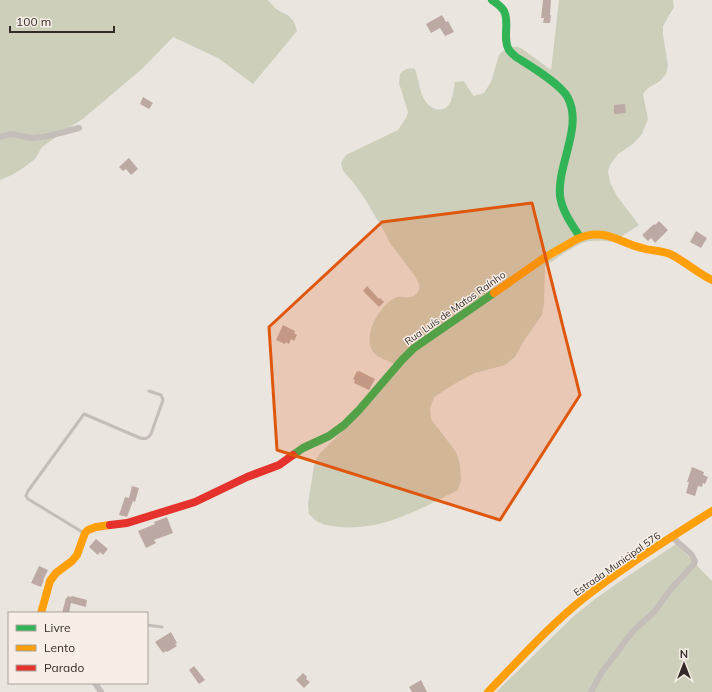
<svg xmlns="http://www.w3.org/2000/svg" width="712" height="692" viewBox="0 0 712 692" font-family="Mulish,sans-serif">
	<style>
		.green { fill: #cdcfbb }
		.building { fill: #bda9a3 }
		.lines { fill: none; stroke-linecap: round; stroke-linejoin: round }
		.lane { stroke: #c4bdb9; stroke-width: 3 }
		.street { stroke: #c4bdb9; stroke-width: 6 }
		.fast { stroke: #30b455; stroke-width: 8 }
		.slow { stroke: #ff9f0a; stroke-width: 8 }
		.jam { stroke: #e5322d; stroke-width: 8 }
		.marked { fill: #df570d; fill-opacity: 0.2; stroke: #df570d; stroke-width: 3; stroke-linejoin: round }
		.labels { text-anchor: middle; dominant-baseline: central; stroke-width: 3; stroke-linejoin: round; paint-order: stroke }
		.street-label { font-size: 10px; fill: #342b28; stroke: #f7efe7 }
	</style>
	<rect width="100%" height="100%" fill="#ebe5e0"/>
	<path class="green" d="M0 0H268L276 9 289 16 294 22 297 31 253 84 218 58 173 37 143 68 84 118 72 126 42 147 35 159 23 168 12 175 0 180Z
		M559 0H673L674 7 663 26V35L668 65 666 74 660 81 648 88 643 94 648 119 642 134 633 144 618 154 610 165 608 171 610 182 617 196 639 225 613 242C604 241 594 240 585 242 573 246 556 259 545 266L544 304 542 315 523 342 515 357 505 365 475 373 456 383 434 397 430 408 431 419 456 452 460 465 461 480 458 490C420 509 383 531 339 527 331 526 322 525 315 520 313 518 311 516 309 514L308 504 314 466 317 458 321 452 344 430 397 368C395 366 393 363 390 362 385 359 378 358 374 353 361 337 379 306 395 298 401 295 408 299 414 296 418 293 419 290 420 286L415 276 390 243 384 231 365 199 353 182 343 171 341 163 346 155 398 130 406 118 408 112 399 83 400 74C405 69 408 67 415 69 418 77 420 92 424 99 430 110 445 115 451 101 453 95 454 88 455 82L463 81C468 85 469 91 474 96L484 93 491 82 499 55C504 48 513 45 521 48L551 70Z
		M676 544 712 581V692H496L575 615 595 599 619 582Z"/>
	<path class="building" d="M543 0H551L550 15H551L550 23H543L544 18H541Z
		M442 15 446 22 448 21 454 32 445 36 440 28 431 33 426 24Z
		M143 97 153 103 149 109 140 104Z
		M625 104 626 113 614 114V105Z
		M129 158 138 169 131 175 126 169 123 171 119 167Z
		M659 221 668 230 655 243 651 238 648 241 642 235 654 224 655 225Z
		M696 231 707 238 701 248 690 242Z
		M367 286 379 299 380 298 384 302 379 307 363 291Z
		M283 325 295 331 294 333 297 335 294 341 291 339 289 344 286 342 285 344 276 340Z
		M357 371 359 372V371L375 379 369 390 354 383 355 380 353 379Z
		M692 467 704 472 703 475 708 477 705 484 703 483 702 487 698 486 695 496 686 493 689 482H687Z
		M132 486 139 488 135 502 133 501 127 517 119 515 125 497 129 498Z
		M167 517 173 533 154 540 156 543 146 548 138 531 155 524 154 522Z
		M96 539 108 549 103 555 100 552 98 555 89 547Z
		M39 566 48 570 43 580H44L41 587 31 583Z
		M68 596 71 597 72 596 87 600 86 607 71 603 69 613H62L66 598H67Z
		M171 632 177 643 175 644 177 646 167 652 166 651 163 653 155 642Z
		M194 666 205 680 199 684 189 670Z
		M303 673 307 677 306 679 310 682 304 688 296 680Z
		M421 680 427 692H412L409 687Z"/>
	<g class="lines">
		<path class="lane" d="M84 533 28 499 26 496 28 491 84 414 140 438C145 439 148 439 151 434L163 400 161 395 149 391
			M147 625 162 627"/>
		<path class="street" d="M0 137C15 130 20 138 34 138 50 137 64 132 79 128
			M95 683 101 692
			M591 692 602 672 633 631 654 612 671 589 694 564 695 561 691 554 672 537"/>
		<path class="fast" d="M492 0C496 3 501 6 504 11 510 23 502 38 509 50 511 53 514 55 516 57 530 66 561 84 568 98 583 127 557 165 560 196 562 211 572 225 580 237
			M293 455 303 448 329 436 344 425 359 410 402 360 414 348 494 293"/>
		<path class="slow" d="M494 293 544 258 577 239C604 227 618 242 642 248 651 251 661 250 670 254 685 261 697 273 712 280
			M41 613 50 581 56 573 72 561 77 555 85 533 88 530 96 527 110 525
			M488 692C519 660 549 626 584 598 624 566 669 539 712 511"/>
		<path class="jam" d="M110 525 127 523 195 502 247 477 279 465 293 455"/>
	</g>
	<path class="marked" d="M532 203 580 395 500 520 277 450 269 327 382 222Z"/>
	<g class="labels">
		<g class="street-label">
			<text transform="translate(455 308) rotate(-35)">Rua Luís de Matos Raínho</text>
			<text transform="translate(617 564) rotate(-35)">Estrada Municipal 576</text>
		</g>
	</g>
	<rect x="8" y="612" width="140" height="72" fill="#f7efe7" stroke="#a9a19b"/>
	<rect x="16" y="625" width="20" height="6" fill="#30b455" stroke="#a9a19b"/>
	<text x="44" y="632" font-size="12" fill="#342b28">Livre</text>
	<rect x="16" y="645" width="20" height="6" fill="#ff9f0a" stroke="#a9a19b"/>
	<text x="44" y="652" font-size="12" fill="#342b28">Lento</text>
	<rect x="16" y="665" width="20" height="6" fill="#e5322d" stroke="#a9a19b"/>
	<text x="44" y="672" font-size="12" fill="#342b28">Parado</text>
	<g transform="translate(684 664)" stroke="#f7efe7" stroke-width="3" paint-order="stroke">
	<path d="M0-3L7 15L0 10L-7 15Z" fill="#342b28"/>
	<text y="-6" font-size="11" font-weight="bold" text-anchor="middle" fill="#342b28">N</text>
	</g>
	<path d="M10 26v6h104v-6" fill="none" stroke="#342b28" stroke-width="2"/>
	<text x="16" y="26" font-size="12" fill="#342b28" stroke="#f7efe7" stroke-width="3" paint-order="stroke">100 m</text>
</svg>
